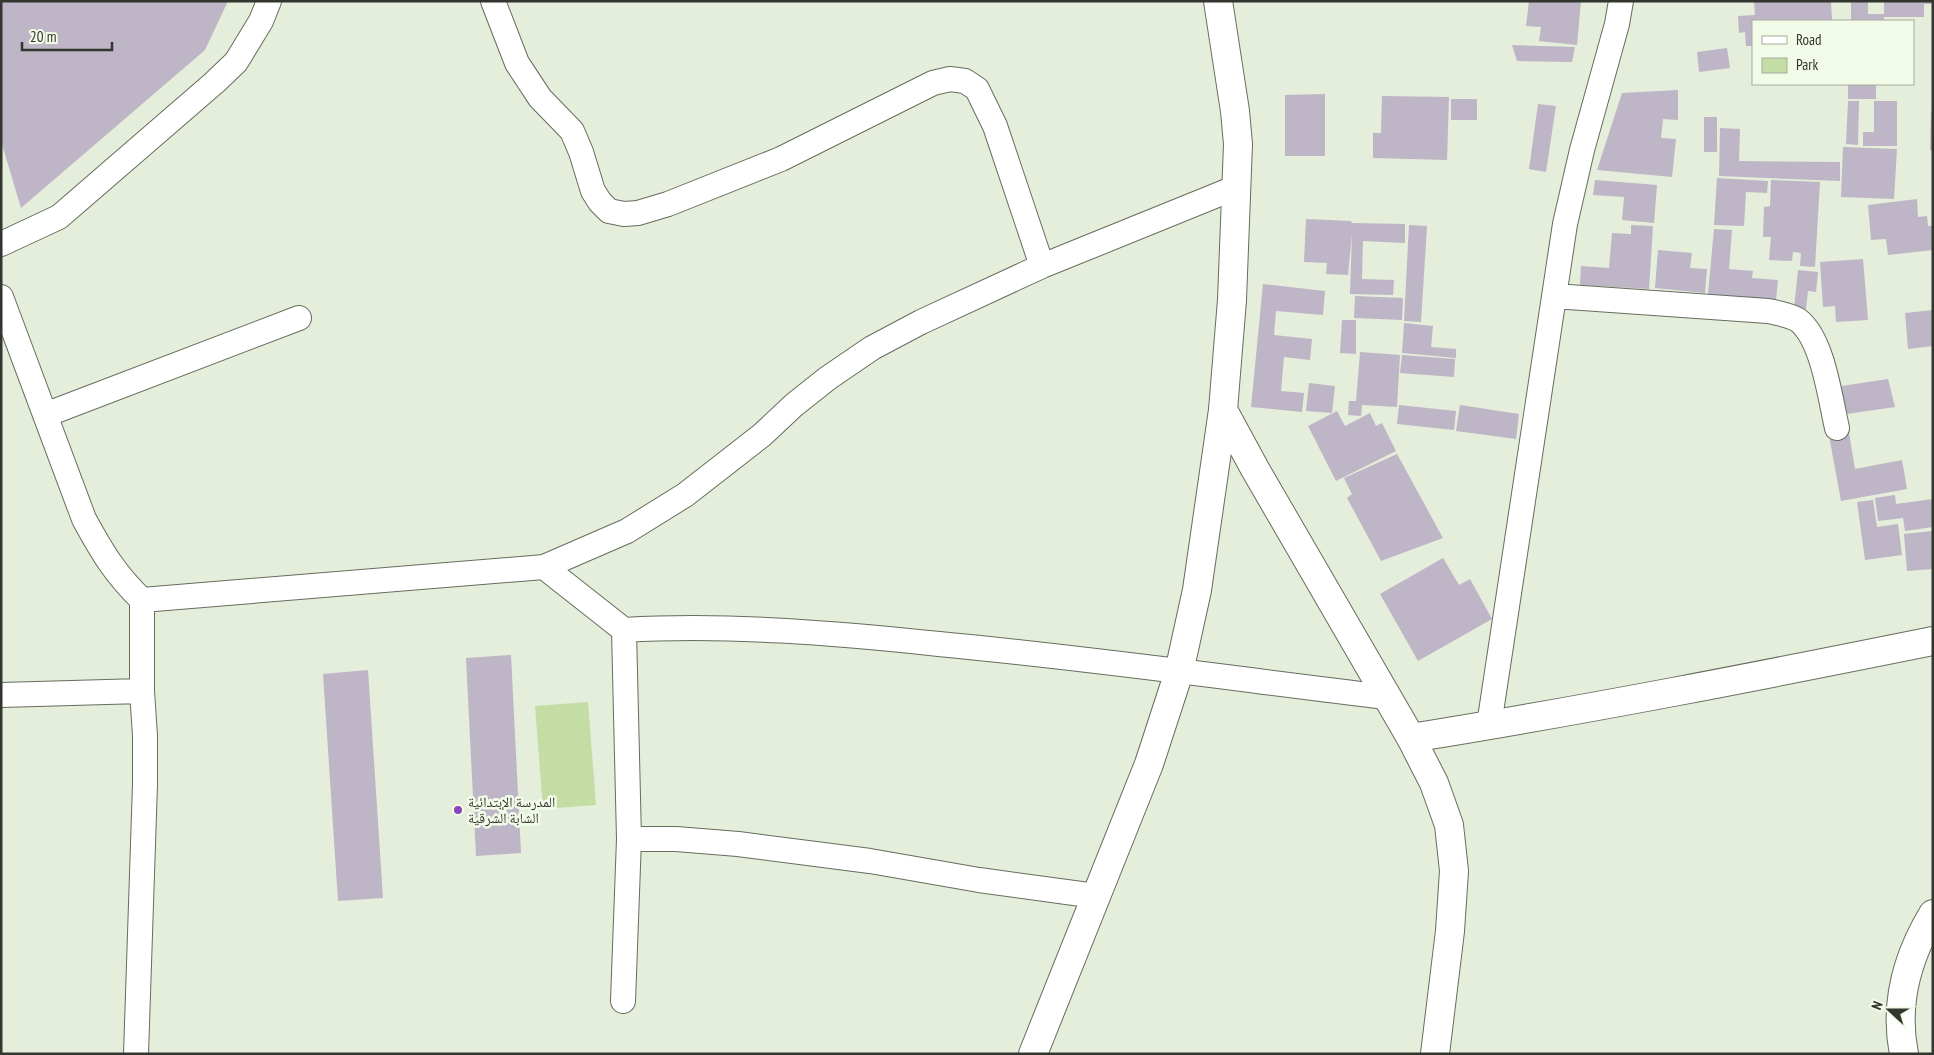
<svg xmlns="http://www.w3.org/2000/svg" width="1934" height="1055" viewBox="0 0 1934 1055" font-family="'PT Sans Narrow','Noto Naskh Arabic',sans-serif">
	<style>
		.green { fill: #c4dda5 }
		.building { fill: #beb5c6 }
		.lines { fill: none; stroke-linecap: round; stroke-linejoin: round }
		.minor-casing { stroke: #656d5d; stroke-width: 26 }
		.tertiary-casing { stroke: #656d5d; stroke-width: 30 }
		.secondary-casing { stroke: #656d5d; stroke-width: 30 }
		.minor { stroke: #fff; stroke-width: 24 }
		.tertiary { stroke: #fff; stroke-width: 28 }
		.secondary { stroke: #fff; stroke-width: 28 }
		.poi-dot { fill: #8a47bb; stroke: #f2fbe8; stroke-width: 2 }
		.labels { text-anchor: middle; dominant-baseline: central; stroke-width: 5; stroke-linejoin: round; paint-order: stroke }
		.poi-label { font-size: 14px; fill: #33362f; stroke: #f2fbe8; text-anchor: start }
	</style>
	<rect width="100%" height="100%" fill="#e5eddb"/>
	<path class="green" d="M588 702 596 805 543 809 535 706Z"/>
	<path class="building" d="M1 1H228L205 50 21 208 1 141Z
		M1529 1H1581L1577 45 1539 41 1541 27 1526 26Z
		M1754 1H1831L1832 21H1753V46H1746L1745 32 1739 33 1738 16 1755 15Z
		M1851 1H1868V14H1884V1H1933V4H1924V17H1884V21H1851Z
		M1512 45 1575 47 1572 62 1517 61Z
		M1727 48 1730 68 1699 72 1697 52Z
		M1848 84H1876V99H1848Z
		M1678 90V120L1663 119 1661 138 1676 139 1672 177 1597 170 1622 93Z
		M1325 94V156H1285V95Z
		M1382 96 1449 97 1447 160 1373 158V133H1381Z
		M1451 99H1477V120H1451Z
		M1848 101H1859L1858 145 1846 144Z
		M1874 101H1897V146H1863V132H1874Z
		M1538 104 1556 106 1546 172 1529 169Z
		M1931 111H1933V150H1930Z
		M1704 117H1717V152H1704Z
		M1720 128 1740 129 1739 161 1840 162V181L1719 176Z
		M1843 147 1897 149 1894 199 1841 197Z
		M1717 178 1768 181 1767 193 1746 192 1744 226 1714 225Z
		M1595 180 1657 185 1654 223 1622 220 1624 197 1593 195Z
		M1771 180 1820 182 1815 267 1800 266 1801 253 1793 252 1792 261 1769 260 1771 237H1763L1764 207 1770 206Z
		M1917 199 1918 217 1927 216 1928 226H1933V250L1888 255 1886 239 1871 240 1868 205Z
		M1306 219 1351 221 1352 223 1405 224V243L1363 241 1362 279 1394 280 1393 295 1350 294 1352 234 1348 275 1326 274 1327 263 1304 262Z
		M1409 225 1427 226 1421 322 1404 321Z
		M1631 225 1653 226 1649 289 1580 285 1581 266 1609 268 1612 233 1631 234Z
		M1714 229 1732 230 1729 269 1753 271 1752 278 1778 280 1776 300 1708 294Z
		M1658 250 1692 253 1690 268 1707 269 1705 293 1655 288Z
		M1863 259 1868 320 1836 322 1835 306 1823 307 1820 262Z
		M1798 270 1818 272 1816 292 1808 291 1806 309 1794 308Z
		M1263 284 1325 291 1323 315 1276 311 1274 335 1312 339 1310 360 1284 357 1281 391 1304 393 1302 412 1251 407Z
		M1355 296 1403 298 1402 320 1354 318Z
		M1933 310V346L1908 349 1905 313Z
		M1342 320H1356V354L1340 353Z
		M1404 323 1433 326 1431 347 1456 349V358L1402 353Z
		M1360 352 1400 355 1397 407 1362 405 1361 416 1348 415 1349 401H1356Z
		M1402 355 1455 359 1454 377 1400 373Z
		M1888 379 1895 407 1826 417 1822 389Z
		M1309 383 1335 386 1332 413 1306 411Z
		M1399 405 1456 411 1454 430 1397 424Z
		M1460 405 1519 414 1516 439 1456 431Z
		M1337 411 1345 426 1370 413 1376 426 1382 423 1396 451 1336 481 1308 426Z
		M1846 415 1855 469 1902 460 1907 489 1841 501 1826 419Z
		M1397 454 1443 538 1381 561 1347 498 1352 494 1344 478Z
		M1895 495 1896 504 1933 499V527L1905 531 1903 518 1878 521 1875 498Z
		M1873 500 1877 527 1898 524 1902 555 1865 560 1857 502Z
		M1933 531V569L1907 571 1904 534Z
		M1443 558 1459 585 1470 579 1492 619 1418 661 1380 594Z
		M511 655 521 853 476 856 466 658Z
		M368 670 383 898 338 901 323 674Z"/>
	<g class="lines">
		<defs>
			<path id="minor" d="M493 1 517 63 540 98 572 131 581 152 593 191 600 202 609 211 624 214 638 213 668 204 781 159 933 83 950 79 965 81 977 89 995 126 1042 266
				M1 244 59 217 214 83 236 62 261 21 269 1
				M1554 296 1768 311C1778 313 1789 315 1798 320 1823 339 1830 398 1837 428
				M1 297 84 519C102 552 115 574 142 600V691L145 736V784L136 1054
				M45 415 299 318
				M544 567 624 630C729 624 834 633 939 644 1088 658 1237 679 1386 697
				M142 600 544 567 627 531 685 495 762 435 794 405 828 378 872 348 921 322 1042 266 1237 187
				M1 695 142 691
				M1489 725 1565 224 1582 150 1617 24 1621 1
				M629 839H676L738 844 870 861 979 880 1096 896
				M623 1001 629 839 624 630"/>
			<path id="tertiary" d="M1411 738C1586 710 1759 676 1933 641
				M1033 1054 1149 764 1179 672 1197 590 1223 410
				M1904 1054C1894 1004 1907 957 1933 914"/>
			<path id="secondary" d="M1218 1 1235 111 1238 144 1232 300 1223 410 1255 469 1411 738 1434 783 1449 825 1454 871 1450 931 1435 1054"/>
		</defs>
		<use href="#minor" class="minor-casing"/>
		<use href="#tertiary" class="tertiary-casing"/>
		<use href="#secondary" class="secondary-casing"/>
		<use href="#minor" class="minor"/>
		<use href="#tertiary" class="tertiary"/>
		<use href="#secondary" class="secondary"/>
	</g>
	<circle class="poi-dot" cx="458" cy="810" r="5"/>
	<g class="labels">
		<g class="poi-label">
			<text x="468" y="802">المدرسة الإبتدائية<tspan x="468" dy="16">الشابة الشرقية</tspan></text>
		</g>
	</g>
	<rect width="1934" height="1055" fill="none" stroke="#33362f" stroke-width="5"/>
	<rect x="1752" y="20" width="162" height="65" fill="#f2fbe8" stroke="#a6ac9e"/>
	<rect x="1762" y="36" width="25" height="8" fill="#ffffff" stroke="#a6ac9e"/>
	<text x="1796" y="45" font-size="15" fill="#33362f">Road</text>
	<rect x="1762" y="58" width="25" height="15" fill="#c4dda5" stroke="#a6ac9e"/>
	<text x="1796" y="70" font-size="15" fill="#33362f">Park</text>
	<g transform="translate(1889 1010) rotate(291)" stroke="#f2fbe8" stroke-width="4" paint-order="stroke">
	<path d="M0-4L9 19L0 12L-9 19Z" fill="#33362f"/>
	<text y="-8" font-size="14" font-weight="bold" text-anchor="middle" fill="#33362f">N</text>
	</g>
	<path d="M22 42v8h90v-8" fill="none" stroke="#33362f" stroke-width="2.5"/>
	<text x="30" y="42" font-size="15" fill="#33362f" stroke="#f2fbe8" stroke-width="4" paint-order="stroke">20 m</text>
</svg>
